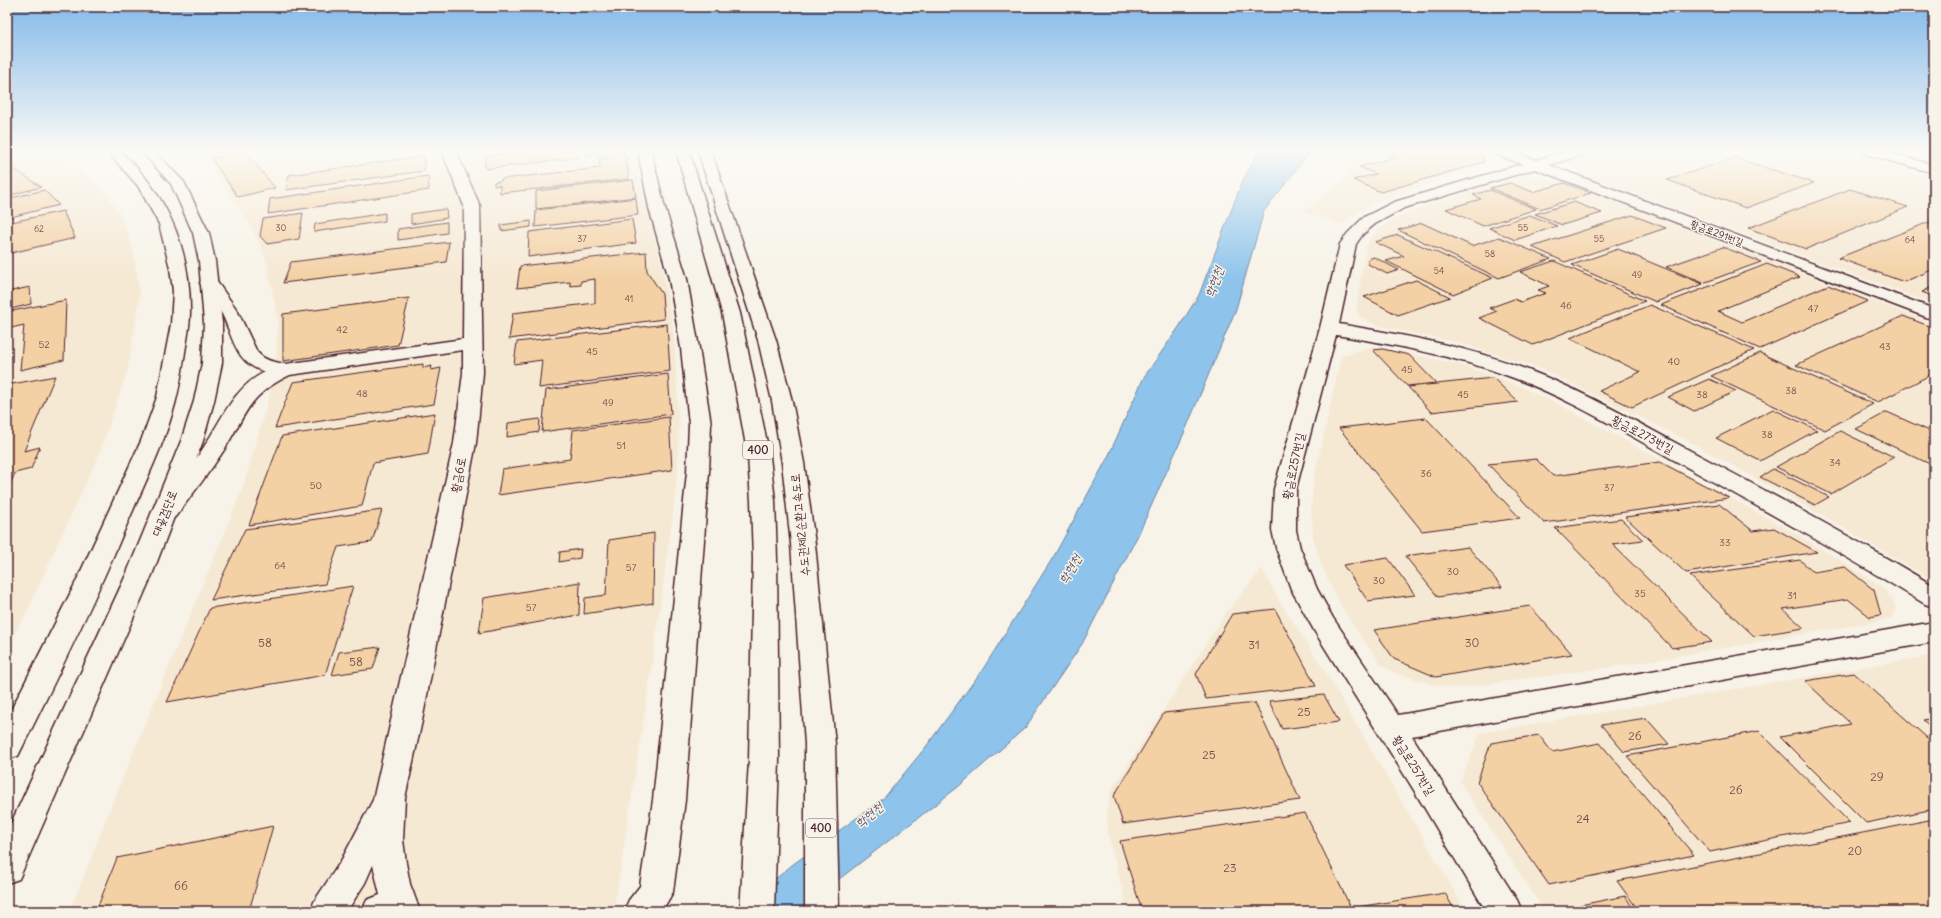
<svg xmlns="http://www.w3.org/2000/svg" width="1941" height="918" viewBox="0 0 1941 918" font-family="Delius,'Poor Story',sans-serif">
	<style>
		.built { fill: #f6e9d4 }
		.water { fill: #8ec4ec; stroke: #73829f }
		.building { fill: #f4d1a5; stroke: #4a1f2b }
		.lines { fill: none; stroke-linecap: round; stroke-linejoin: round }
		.minor-casing { stroke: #4a1f2b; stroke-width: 3 }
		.major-casing { stroke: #4a1f2b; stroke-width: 3 }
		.highway-casing { stroke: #4a1f2b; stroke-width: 3 }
		.minor { fill: #f7f3e8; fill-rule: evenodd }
		.major { fill: #f7f3e8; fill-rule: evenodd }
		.highway { fill: #f7f3e8; fill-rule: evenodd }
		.labels { text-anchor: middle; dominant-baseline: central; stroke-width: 3; stroke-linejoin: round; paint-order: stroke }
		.far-number-label { font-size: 9px; fill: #744c4a }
		.far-street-label { font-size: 10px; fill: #4a1f2b; stroke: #f7f3e8 }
		.number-label { font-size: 10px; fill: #744c4a }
		.shield { fill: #f7f3e8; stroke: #7e5f64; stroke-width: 1 }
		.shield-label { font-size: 11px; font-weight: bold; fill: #4a1f2b }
		.street-label { font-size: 12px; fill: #4a1f2b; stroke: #f7f3e8 }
		.near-number-label { font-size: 12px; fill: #744c4a }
		.water-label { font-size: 13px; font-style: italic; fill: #5e5165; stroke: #f7f3e8 }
	</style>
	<rect width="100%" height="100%" fill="#f7f3e8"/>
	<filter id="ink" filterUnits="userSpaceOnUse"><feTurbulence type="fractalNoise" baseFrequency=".025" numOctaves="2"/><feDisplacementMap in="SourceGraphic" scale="8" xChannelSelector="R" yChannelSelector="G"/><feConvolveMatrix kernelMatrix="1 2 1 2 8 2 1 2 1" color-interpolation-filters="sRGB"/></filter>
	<g filter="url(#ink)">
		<path class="built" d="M7 151H54L76 166 105 192 120 214 133 247 140 294 128 369 100 452 24 618 7 646Z
			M200 151H632L663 272 674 334 679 424 678 468 673 514 653 659 614 911H70L108 814 243 487 270 394 276 357 278 319 267 264 258 240 245 217Z
			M1354 151H1481L1492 156 1494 163 1377 201 1351 216 1342 224 1304 212 1342 181 1352 164Z
			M1607 151H1837L1934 178V304L1576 172 1572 161Z
			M1902 151H1934V160Z
			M1521 176 1559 180 1934 324V579L1928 578 1832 521 1690 442 1541 369 1459 343 1380 326 1368 322 1360 316 1356 309 1365 253 1367 245 1373 235 1384 226 1401 216 1438 202Z
			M1374 346 1460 365 1506 380 1558 404 1799 535 1861 573 1881 586 1893 600 1896 611 1891 619 1747 644 1613 667 1457 688 1434 685 1395 673 1381 665 1352 624 1336 597 1322 567 1313 537 1311 509 1313 483 1341 356Z
			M1262 569 1280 602 1325 671 1466 911H1128L1108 834 1107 810 1111 791 1228 610Z
			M1934 655V911H1544L1460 782 1480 733Z"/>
		<path class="water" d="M1256 151H1309L1308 155 1264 211 1236 309 1185 431 1139 533 1082 644 1025 728 958 787 798 911H738L792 865 884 798 925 748 983 669 1054 556 1108 457 1144 377 1179 327 1199 295 1242 182 1255 158Z"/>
		<path class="building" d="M211 151H236L210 154Z
			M245 151 275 188 238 197 211 158Z
			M536 151H575L576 158 485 169V156Z
			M587 151H625V152L587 157Z
			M1392 151H1397L1404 153 1414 151H1476L1481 153 1484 162 1381 192 1353 180 1376 174 1359 167 1395 157 1390 155 1397 153Z
			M424 156V171L286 190 289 175Z
			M626 156 629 179 500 193V185L494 186V182L501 181V179L600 168 599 159Z
			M1735 158 1814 183 1746 208 1667 180Z
			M7 164 41 187 7 196Z
			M428 176 429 190 268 214 270 199Z
			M633 180 636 197 536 209V191Z
			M1510 183 1533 192 1564 183 1591 193 1540 209 1490 188Z
			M1850 189 1908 207 1806 249 1748 228Z
			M44 190 59 205 7 218V199Z
			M1490 190 1536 209 1483 226 1446 209 1481 199 1473 195Z
			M636 198 638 215 535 227 536 210Z
			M1574 202 1602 213 1562 225 1535 214Z
			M446 209 447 218 411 224V214Z
			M63 211 75 238 7 254V240L9 239 7 223Z
			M303 213 299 239 267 244 260 236 263 219Z
			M385 213V221L314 232 315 224Z
			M1530 215 1557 226 1515 240 1489 228Z
			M1632 215 1666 228 1565 262 1532 247Z
			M632 219 636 243 528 257 529 232Z
			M1934 220V269L1904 282 1838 258Z
			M531 221V227L501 231V225Z
			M447 222V233L398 240V229Z
			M1422 223 1472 246 1499 237 1551 259 1499 278 1398 230Z
			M1398 235 1493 278 1453 294 1386 261 1404 256 1375 242Z
			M449 242 446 262 283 283 291 262Z
			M1723 247 1761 262 1703 283 1666 267Z
			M1618 249 1703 284 1656 302 1572 265Z
			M646 252 647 271 662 294 664 319 509 339 513 313 595 303V279L581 281V285L570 286V282L517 288 520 266Z
			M1374 257 1399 270 1387 274 1368 264V259Z
			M1554 261 1645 301 1533 345 1479 318 1497 311 1489 308 1514 299 1521 302 1546 293 1538 290 1549 286 1520 272Z
			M1767 264 1800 277 1718 311 1742 322 1828 285 1868 301 1760 349 1661 305Z
			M1416 280 1450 297 1398 315 1364 297Z
			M1934 286V297L1922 292Z
			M30 287 31 304 7 310V292Z
			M409 298 398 345 283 361V314Z
			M66 300 64 360 20 370 24 325 7 329V312Z
			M1650 305 1754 350 1632 407 1599 391 1640 372 1570 338Z
			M1903 316 1934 328V373L1878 402 1796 365Z
			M667 324 670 371 539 388 542 360 514 364 517 342Z
			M1383 349 1409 355 1436 383 1407 386 1373 350Z
			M1760 353 1873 404 1825 430 1711 376Z
			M423 364V368L432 366 431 370 441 368 434 404 275 428 293 382Z
			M668 374 671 414 542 432 546 390Z
			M55 376 24 451 40 447 31 469 15 473 7 492V385Z
			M1493 378 1518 402 1431 412 1408 387Z
			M1709 379 1736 391 1694 411 1668 397Z
			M1773 409 1817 430 1760 461 1716 438Z
			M1887 412 1934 433V466L1856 429Z
			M435 413 428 454 373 463 362 506 249 525 282 436Z
			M669 417 672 470 498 495 502 469 570 459 573 430Z
			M1426 418 1520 518 1422 531 1339 428Z
			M540 419 539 432 507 437 508 423Z
			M1840 431 1894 457 1831 494 1776 467Z
			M1536 459 1553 476 1660 462 1729 498 1544 523 1488 464Z
			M1773 469 1829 497 1815 505 1760 477Z
			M1719 504 1753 531 1774 528 1817 552 1686 573 1625 517Z
			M382 510 372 542 338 547 325 584 211 600 245 529Z
			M1621 519 1643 540 1612 544 1712 642 1672 648 1555 528Z
			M654 533 653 603 584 614 585 598 606 595 609 540Z
			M1468 547 1502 587 1438 597 1405 556Z
			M581 549 580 558 559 562 560 552Z
			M1388 558 1415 595 1368 601 1343 565Z
			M1800 560 1813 572 1845 567 1874 590 1881 615 1870 617 1848 599 1783 609 1804 628 1754 636 1690 576Z
			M580 582 579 615 479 633 484 598Z
			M353 586 325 675 167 702 210 608Z
			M1530 606 1572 654 1436 677 1394 659 1374 630Z
			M1275 609 1316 686 1206 699 1196 674 1232 614Z
			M380 647 373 669 332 675 339 652Z
			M1854 673 1934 744V809L1866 823 1780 737 1851 724 1805 681Z
			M1324 695 1339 722 1282 729 1269 701Z
			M1255 703 1300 800 1123 824 1114 796 1164 713Z
			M1646 718 1669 744 1624 752 1601 725Z
			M1934 718V730L1923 720Z
			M1759 731 1850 823 1710 852 1627 756Z
			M1539 735 1552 752 1600 743 1694 855 1549 885 1477 782 1491 743Z
			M1305 813 1351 908 1445 893 1455 911H1142L1120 841Z
			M1934 819V911H1639L1617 881Z
			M273 826 249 911H96L117 858Z
			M1625 896 1635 911H1562L1560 909Z"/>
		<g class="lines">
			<defs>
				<path id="minor" d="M442 151H456L480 206 483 373 476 443 422 721 405 798 403 840 406 863 410 884 420 911H362L367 900 380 895 373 865 365 883 347 911H310L315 900 341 861 373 800 454 443 463 373V350L290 375C248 395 247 413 224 450 209 473 192 495 175 517L167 520 159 517 155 512C169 491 186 473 200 453 220 424 232 388 265 372 235 363 234 339 222 314 216 303 208 293 200 283L203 279 209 278 215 279 237 310 257 352C265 361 274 362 285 364L463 339 464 206Z
					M638 151H651L665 208 687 279 699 348 711 424 709 472 685 800 673 892 662 911H624L629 900 640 886 653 800 687 472 689 424 681 348 669 279 649 208Z
					M1494 151H1511L1536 160 1567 151H1586L1585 154 1549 165 1934 309V320L1535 169 1404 208 1375 224 1363 234 1356 244 1339 324C1403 335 1467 346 1528 370 1584 391 1636 422 1689 450 1772 494 1854 538 1934 586V607L1925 604C1842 553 1757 506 1672 459 1620 430 1568 398 1511 377 1455 356 1396 345 1336 335L1296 489V530L1300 548 1317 589 1333 618 1398 715 1934 622V642L1412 736 1517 900 1522 911H1486L1412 787 1315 632 1291 589 1276 548 1272 530 1274 489 1320 328 1340 244 1347 234 1364 217 1394 202 1522 164 1495 154Z
					M1863 151H1883L1934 165V173L1865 154Z"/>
				<path id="major" d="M107 151H120C167 193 191 249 190 313 190 326 187 339 185 352 182 372 179 392 173 411 161 452 141 491 124 531 92 607 55 682 18 756L7 759V718L75 584 141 441 157 397 171 324 173 291 170 268 159 224 138 186Z
					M141 151H154L184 182 209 233 215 261 222 323V363L214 401 203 441 152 575 19 879 7 883V832L126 575 181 441 194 401 202 363 204 323 199 261 193 233 171 184Z"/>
				<path id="highway" d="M676 151H689L740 313 770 457 775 501 777 559 779 760 774 911H740L749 760 753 559 751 501 748 457 722 313Z
					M698 151H711L776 340 792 401 804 463 815 544 835 744 839 911H805V744L791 544 782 463 772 401 758 340Z"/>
			</defs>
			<use href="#minor" class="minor-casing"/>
			<use href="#major" class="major-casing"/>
			<use href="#highway" class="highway-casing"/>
			<use href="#minor" class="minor"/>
			<use href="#major" class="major"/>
			<use href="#highway" class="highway"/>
		</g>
	</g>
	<linearGradient id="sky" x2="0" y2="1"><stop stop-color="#84baea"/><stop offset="0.54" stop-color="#fbfaf5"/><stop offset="1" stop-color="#fbfaf5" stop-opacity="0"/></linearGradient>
	<rect width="1941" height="279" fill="url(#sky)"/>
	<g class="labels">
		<g class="far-number-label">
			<text x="281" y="227">30</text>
			<text x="1523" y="227">55</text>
			<text x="39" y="228">62</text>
			<text x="582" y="238">37</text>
			<text x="1599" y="238">55</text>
			<text x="1910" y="239">64</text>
			<text x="1490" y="253">58</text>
			<text x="1439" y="270">54</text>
			<text x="1637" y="274">49</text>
			<text x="629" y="298">41</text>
		</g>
		<g class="far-street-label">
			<text transform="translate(1717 233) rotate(21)">황금로291번길</text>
		</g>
		<g class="number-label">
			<text x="1566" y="305">46</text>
			<text x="1813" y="308">47</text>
			<text x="342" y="329">42</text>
			<text x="44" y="344">52</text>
			<text x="1885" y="346">43</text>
			<text x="592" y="351">45</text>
			<text x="1674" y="361">40</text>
			<text x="1407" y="369">45</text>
			<text x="1791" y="390">38</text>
			<text x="362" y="393">48</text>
			<text x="1463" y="394">45</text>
			<text x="1702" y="394">38</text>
			<text x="608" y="402">49</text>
			<text x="1767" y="434">38</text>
			<text x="621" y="445">51</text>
			<text x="1835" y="462">34</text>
			<text x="1426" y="473">36</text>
			<text x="316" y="485">50</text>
			<text x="1609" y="487">37</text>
			<text x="1725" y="542">33</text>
			<text x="280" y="565">64</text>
			<text x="631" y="567">57</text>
			<text x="1453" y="571">30</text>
			<text x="1379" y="580">30</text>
			<text x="1640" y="593">35</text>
			<text x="1792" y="595">31</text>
			<text x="531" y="607">57</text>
		</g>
		<g class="shield">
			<rect x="743" y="441" width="30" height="18" rx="3"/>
			<rect x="806" y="819" width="30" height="18" rx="3"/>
		</g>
		<g class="shield-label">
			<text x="758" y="450">400</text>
			<text x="821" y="828">400</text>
		</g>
		<g class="street-label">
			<text transform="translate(1643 434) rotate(28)">황금로273번길</text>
			<text transform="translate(1293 466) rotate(-78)">황금로257번길</text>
			<text transform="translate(458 475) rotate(-79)">황금6로</text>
			<text transform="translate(164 513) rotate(-68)">대곶검단로</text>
			<text transform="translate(800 525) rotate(-96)">수도권제2순환고속도로</text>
			<text transform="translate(1414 765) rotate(58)">황금로257번길</text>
		</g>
		<g class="near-number-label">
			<text x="265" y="642">58</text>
			<text x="1472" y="642">30</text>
			<text x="1254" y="644">31</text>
			<text x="356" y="661">58</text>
			<text x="1304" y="711">25</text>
			<text x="1635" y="735">26</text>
			<text x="1209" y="754">25</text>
			<text x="1877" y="776">29</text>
			<text x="1736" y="789">26</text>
			<text x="1583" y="818">24</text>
			<text x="1855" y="850">20</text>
			<text x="1230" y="867">23</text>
			<text x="181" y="885">66</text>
		</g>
		<g class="water-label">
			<text transform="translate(1214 282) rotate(-70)">학현천</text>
			<text transform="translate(1070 569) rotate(-59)">학현천</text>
			<text transform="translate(869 815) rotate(-40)">학현천</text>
		</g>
	</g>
	<rect width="1941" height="918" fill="none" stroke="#f7f3e8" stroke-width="24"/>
	<rect x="12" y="12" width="1917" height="894" fill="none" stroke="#4a1f2b" stroke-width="1.5" filter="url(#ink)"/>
</svg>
